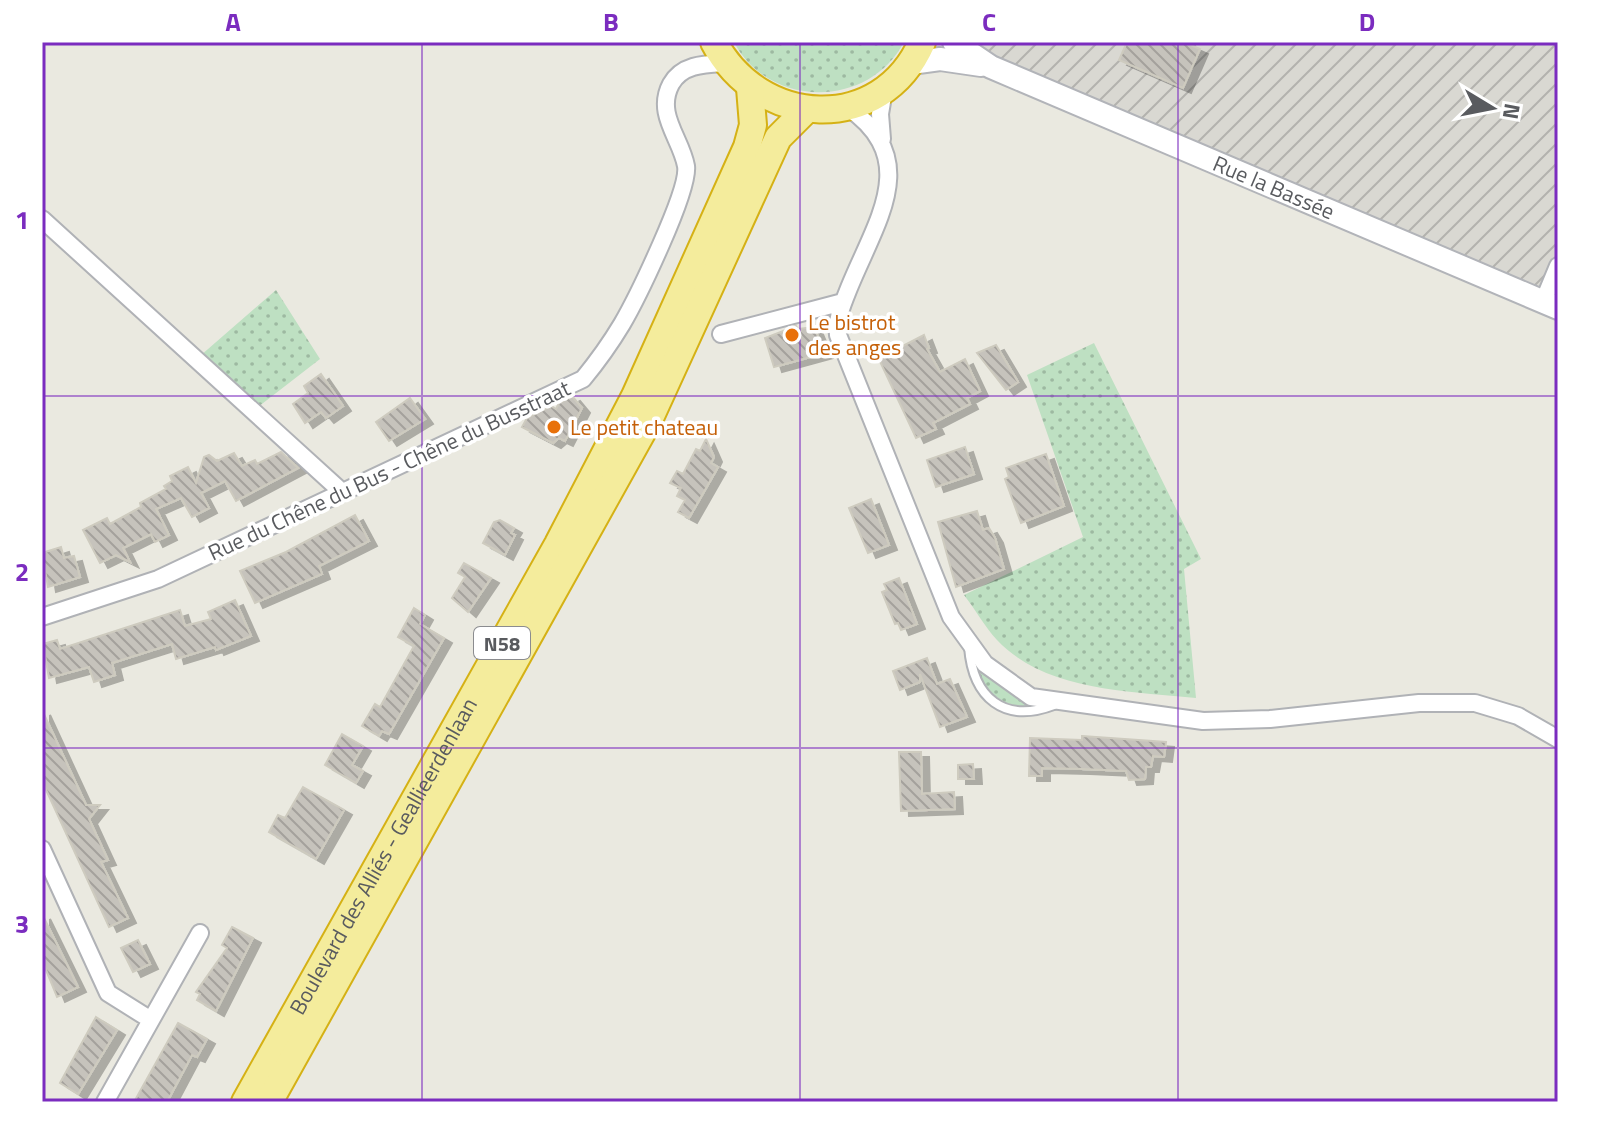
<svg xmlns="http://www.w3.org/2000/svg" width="1600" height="1144" viewBox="0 0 1600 1144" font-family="'Titillium Web',sans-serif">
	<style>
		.industrial { fill: url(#industrial-furrows) }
		.grass { fill: url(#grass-dots) }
		.building { fill: url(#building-back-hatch); stroke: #cecbbf; stroke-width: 2; filter: url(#shadow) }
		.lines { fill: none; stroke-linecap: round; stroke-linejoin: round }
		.service-casing { stroke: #b0b2b6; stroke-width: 12 }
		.minor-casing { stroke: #b0b2b6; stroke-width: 20 }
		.secondary-casing { stroke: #b2b4b9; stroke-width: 26 }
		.trunk-casing { stroke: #d5b115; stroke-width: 30 }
		.service { stroke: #fff; stroke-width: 8 }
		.minor { stroke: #fff; stroke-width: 16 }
		.secondary { stroke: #fff; stroke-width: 22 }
		.trunk { stroke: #f4ec9c; stroke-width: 26 }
		.grid { fill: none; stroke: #7b2cbf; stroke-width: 2; stroke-opacity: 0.55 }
		.food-dot { fill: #e8710a; stroke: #fff; stroke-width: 3 }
		.labels { text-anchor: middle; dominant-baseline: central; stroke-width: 7; stroke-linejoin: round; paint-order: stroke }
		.shield { fill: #fff; stroke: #8b8c8f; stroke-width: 2 }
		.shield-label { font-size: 20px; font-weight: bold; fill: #595b5f }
		.street-label { font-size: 22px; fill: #595b5f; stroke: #fff }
		.food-label { font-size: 22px; fill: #c56008; stroke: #fff; text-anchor: start }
		.neatline { fill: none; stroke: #7b2cbf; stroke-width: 3 }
		.grid-label { font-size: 26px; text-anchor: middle; font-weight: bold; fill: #7b2cbf }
	</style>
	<defs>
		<pattern id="industrial-furrows" width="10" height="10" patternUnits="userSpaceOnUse" patternTransform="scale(2)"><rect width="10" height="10" fill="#d9d8d2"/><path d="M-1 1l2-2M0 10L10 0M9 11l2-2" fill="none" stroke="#b3b2ae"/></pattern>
		<pattern id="grass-dots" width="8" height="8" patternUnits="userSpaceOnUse" patternTransform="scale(2)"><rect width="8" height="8" fill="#bee0c2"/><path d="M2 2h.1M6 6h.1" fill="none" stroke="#9db9a1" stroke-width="1.8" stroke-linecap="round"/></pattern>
		<pattern id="building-back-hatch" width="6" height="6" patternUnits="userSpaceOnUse" patternTransform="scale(2)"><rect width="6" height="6" fill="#c6c3bc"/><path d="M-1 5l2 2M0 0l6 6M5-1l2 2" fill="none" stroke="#a4a19c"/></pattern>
		<filter id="shadow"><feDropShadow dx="8" dy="5" stdDeviation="0" flood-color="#0004"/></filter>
	</defs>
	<rect width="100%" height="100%" fill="#eae9e0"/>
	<path class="industrial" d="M963 42H1558V299L972 50Z"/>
	<path class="grass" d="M734 42H904C869 109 769 109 734 42Z
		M276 290 320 359 258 407 200 356Z
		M1094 343 1201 559 1184 569 1196 698C1131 691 1046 692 997 640 985 627 975 609 964 595L1083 537 1027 375Z
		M979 670 1033 704 1034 707C1009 709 984 695 979 670Z"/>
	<path class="building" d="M1127 42H1184L1200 49 1183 88 1119 60Z
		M796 326 798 329 814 327 825 353 774 367 765 338Z
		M924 335 929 348 927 349 940 372 965 359 980 391 967 398 970 404 933 423 936 429 916 438 876 353 895 344 897 349Z
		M996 345 1018 382 1006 390 977 353Z
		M321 374 343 406 326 418 321 412 305 423 293 404 308 393 304 386Z
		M572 396 582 408 565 441 559 438 553 443 522 427 527 418 551 406 556 409 559 403Z
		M410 398 425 419 389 441 376 422Z
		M706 439 714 457 711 463 718 467 689 518 678 512 685 500 677 496 681 488 670 483 677 471 683 474 696 449 700 451Z
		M965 447 974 474 936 487 927 460Z
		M281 452 298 468 236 501 225 481 201 493 209 508 192 517 181 498 156 509 169 535 155 542 151 534 123 548 130 562 116 555 100 563 83 530 107 518 110 524 141 507 140 503 166 489 164 486 172 481 170 476 188 467 196 483 204 457 209 455 217 461 234 453 242 466 255 460 257 464Z
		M1046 454 1064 506 1021 523 1005 479 1009 477 1006 468Z
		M871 499 889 545 868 553 849 508Z
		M977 511 983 530 989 528 995 538 1004 569 956 587 938 522Z
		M355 515 369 541 319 566 322 574 255 603 240 571 286 552Z
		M500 520 514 528 511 533 515 535 505 555 483 543 494 522Z
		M61 547 64 558 74 556 80 577 48 587 42 553Z
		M464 563 491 578 468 612 452 598 465 577 458 573Z
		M899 578 917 624 901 630 898 623 895 624 882 592 887 590 884 584Z
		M235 600 251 636 216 650 215 647 176 659 172 644 112 663 115 675 94 682 89 667 49 678 43 644 57 640 60 649 180 610 185 626 211 619 208 612Z
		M414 608 425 615 420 624 444 638 389 734 382 731 379 736 362 726 375 704 380 707 414 646 398 637Z
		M927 658 937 684 950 679 967 717 940 727 920 674V682L900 690 893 671Z
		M42 710 86 805H100L89 819 108 860 101 862 128 918 109 927 42 781Z
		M342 734 363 746 352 765 363 771 356 783 325 765Z
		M1082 736 1166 742 1164 757 1153 756 1151 767H1146L1145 779 1129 780 1126 771 1082 769 1042 768V776H1029L1030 738 1082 740Z
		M899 752H921L922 794 954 792 955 809 901 811Z
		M973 764 974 779H958V765Z
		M303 787 344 810 316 859 269 832 278 815 285 818Z
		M42 914 78 987 57 997 42 960Z
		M232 927 253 938 216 1011 197 1000 200 994 196 992 227 948 222 945Z
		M138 940 150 964 133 972 121 948Z
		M96 1017 117 1030 78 1094 60 1083Z
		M178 1023 207 1039 197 1057 192 1055 167 1102H134Z"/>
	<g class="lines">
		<defs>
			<path id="service" d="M969 647C973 698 1004 724 1054 705"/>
			<path id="minor" d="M847 107C923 159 876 221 849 288 843 303 836 318 838 335L951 617 985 664 1031 697 1203 721 1270 719 1419 703H1475L1518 716 1558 739
				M882 139 880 114 884 90
				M42 219 342 492
				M1543 302 1558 266
				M721 334 843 302
				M42 617 158 579 583 379C597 362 610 344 622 324 636 300 690 190 686 166 681 138 655 114 671 84 682 64 705 64 725 63
				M42 849 108 993 151 1020
				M105 1102 200 933"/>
			<g id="secondary">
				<path id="s1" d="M954 42 991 67 1558 308"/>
				<path d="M911 63 940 59 981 65"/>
			</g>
			<g id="trunk">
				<path d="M714 42C759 128 881 136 922 42"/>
				<path id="s2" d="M245 1102 558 544 635 396 747 147 753 125 750 88"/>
				<path d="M269 1102 649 420 778 138 807 109"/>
			</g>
		</defs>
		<use href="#service" class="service-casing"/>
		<use href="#minor" class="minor-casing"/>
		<use href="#secondary" class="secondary-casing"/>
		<use href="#trunk" class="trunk-casing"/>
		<use href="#service" class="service"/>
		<use href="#minor" class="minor"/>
		<use href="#secondary" class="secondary"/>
		<use href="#trunk" class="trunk"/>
	</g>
	<path class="grid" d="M422 42V1102M800 42V1102M1178 42V1102M42 396H1558M42 748H1558"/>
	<g class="food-dot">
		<circle cx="792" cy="335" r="8"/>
		<circle cx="554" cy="427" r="8"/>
	</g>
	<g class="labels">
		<rect class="shield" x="474" y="627" width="56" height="32" rx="6"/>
		<g class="shield-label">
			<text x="502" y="643">N58</text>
		</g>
		<g class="street-label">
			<text stroke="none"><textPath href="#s1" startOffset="352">Rue la Bassée</textPath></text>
			<text transform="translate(389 470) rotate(-25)">Rue du Chêne du Bus - Chêne du Busstraat</text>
			<text stroke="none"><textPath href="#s2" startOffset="282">Boulevard des Alliés - Geallieerdenlaan</textPath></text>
		</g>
		<g class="food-label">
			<text x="808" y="322">Le bistrot<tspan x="808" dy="25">des anges</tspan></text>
			<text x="570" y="427">Le petit chateau</text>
		</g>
	</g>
	<rect width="1600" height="1144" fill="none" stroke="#ffffff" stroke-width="88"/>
	<g transform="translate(1492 108) rotate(100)" stroke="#ffffff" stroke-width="6" paint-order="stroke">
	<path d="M0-6L14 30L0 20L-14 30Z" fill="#595b5f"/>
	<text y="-12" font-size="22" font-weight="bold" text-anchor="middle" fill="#595b5f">N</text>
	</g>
	<rect x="44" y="44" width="1512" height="1056" class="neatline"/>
	<g class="grid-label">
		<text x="233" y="31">A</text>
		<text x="611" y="31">B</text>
		<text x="989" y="31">C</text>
		<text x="1367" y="31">D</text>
		<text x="22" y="229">1</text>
		<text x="22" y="581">2</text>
		<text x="22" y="933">3</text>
	</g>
</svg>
